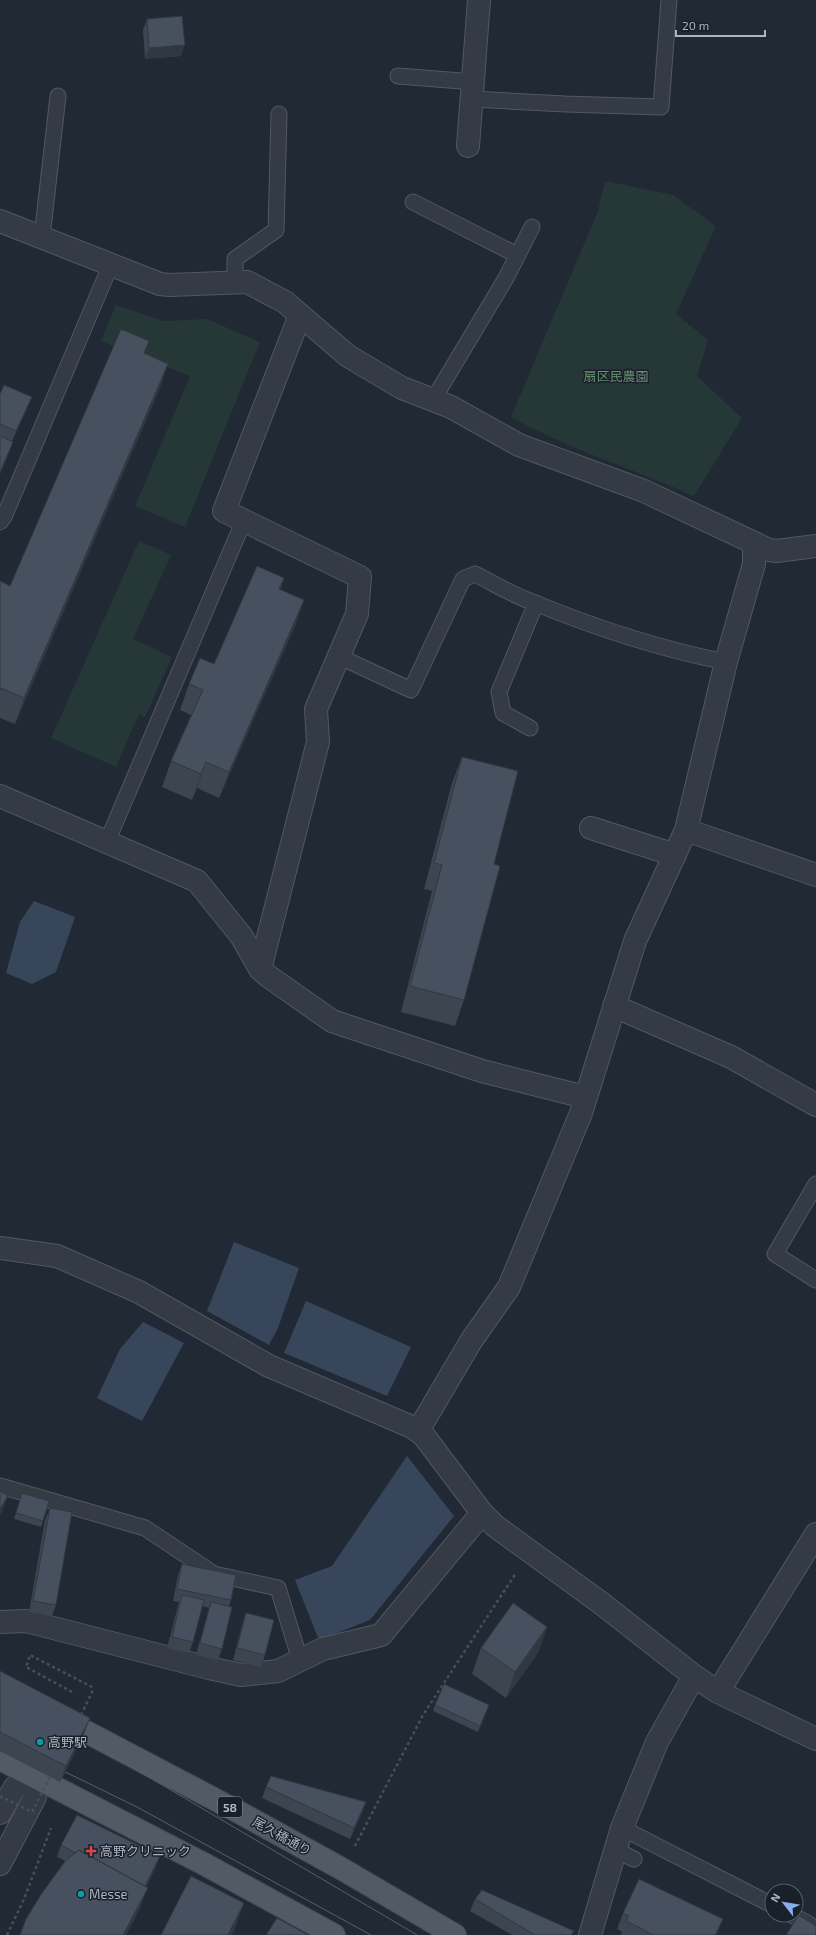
<svg xmlns="http://www.w3.org/2000/svg" width="816" height="1935" viewBox="0 0 816 1935" font-family="'Exo 2','Noto Sans JP',sans-serif">
	<style>
		.green { fill: #263737 }
		.water { fill: #38465c }
		.lines { fill: none; stroke-linecap: round; stroke-linejoin: round }
		.service-casing { stroke: #525863; stroke-width: 17 }
		.minor-casing { stroke: #525863; stroke-width: 24 }
		.tertiary-casing { stroke: #525863; stroke-width: 24 }
		.primary-casing { stroke: #3e444f; stroke-width: 24 }
		.path { stroke: #425255; stroke-width: 2.5; stroke-dasharray: 3 3; stroke-linecap: butt }
		.service { stroke: #343b45; stroke-width: 15 }
		.minor { stroke: #343b45; stroke-width: 22 }
		.tertiary { stroke: #343b45; stroke-width: 22 }
		.primary { stroke: #525a65; stroke-width: 22 }
		.tram { stroke: #565f6c; stroke-width: 1 }
		.path-bridge { stroke: #425255; stroke-width: 2.5; stroke-dasharray: 3 3; stroke-linecap: butt }
		.wall { fill: #3d4551 }
		.shaded-wall { fill: #323842 }
		.building { fill: #47505e; stroke: #323842 }
		.culture-dot { fill: #0f9aa8; stroke: #1a2029; stroke-width: 1.5 }
		.health-dot { fill: #e0444e; stroke: #1a2029; stroke-width: 1.5 }
		.labels { text-anchor: middle; dominant-baseline: central; stroke-width: 3; stroke-linejoin: round; paint-order: stroke }
		.shield { fill: #1a2029; stroke: #828894; stroke-width: 1 }
		.shield-label { font-size: 12px; font-weight: bold; fill: #aeb5c2 }
		.park-label { font-size: 13px; fill: #689072; stroke: #1a2029 }
		.poi-label { font-size: 13px; fill: #aeb5c2; stroke: #1a2029; text-anchor: start }
		.street-label { font-size: 13px; fill: #aeb5c2; stroke: #1a2029 }
	</style>
	<rect width="100%" height="100%" fill="#212934"/>
	<path class="green" d="M605 181 673 195 716 226 676 314 708 340 697 376 742 418 694 496C634 469 568 449 511 417L598 211Z
		M116 305 164 321 207 319 260 342 185 527 135 506 190 376 101 341Z
		M139 541 171 555 133 639 172 657 145 717 139 714 116 767 51 738Z"/>
	<path class="water" d="M34 901 75 917 56 972 32 984 6 973 20 922Z
		M234 1242 299 1268 278 1328 269 1345 207 1311Z
		M306 1301 411 1347 387 1396 284 1353Z
		M143 1322 184 1343 142 1421 97 1398 120 1349Z
		M407 1456 454 1516 370 1620 319 1640 295 1580 332 1566Z"/>
	<g class="lines">
		<defs>
			<path id="service" d="M398 76 474 82
				M473 99 565 104 661 107 669 0
				M413 202 517 255
				M42 237 58 96
				M235 281V259L276 230 279 114
				M433 400 506 278 532 227
				M0 522 4 517 111 264
				M340 657 411 690 463 579 475 574C493 583 511 594 530 601 593 627 660 649 726 662
				M530 728 503 713 499 692 536 603
				M107 842 244 520
				M816 1184 775 1254 816 1280
				M0 1486 145 1528 214 1574 278 1588 300 1660
				M622 1828 772 1905
				M615 1850 634 1859
				M792 1915 809 1924"/>
			<path id="minor" d="M468 146 479 0
				M0 796 197 881 242 937 260 969 268 976 332 1021 482 1071 585 1097
				M591 828 675 855
				M686 830 816 875
				M260 969 318 742 316 709 357 614 360 577 224 511 300 315
				M614 1006 731 1057 816 1105
				M0 1248 57 1256 139 1292 269 1366 412 1427 424 1436 482 1513 495 1526 601 1603 694 1676 718 1692 816 1739
				M418 1431 471 1341 509 1287 581 1113 635 941 686 830 726 662 754 564V545
				M0 1622 26 1621 209 1668 241 1675 278 1671 323 1649 381 1635 482 1513
				M718 1692 816 1534
				M0 1813 15 1787 34 1777 35 1797 0 1864
				M590 1935 622 1828 657 1742 694 1676"/>
			<path id="tertiary" d="M0 221 160 284 170 285 247 282 285 302 348 356 402 388 451 407 519 445 644 491 769 550 777 551 816 546"/>
			<path id="primary" d="M58 1717 235 1810 342 1869 455 1935
				M0 1759 206 1865 334 1935"/>
		</defs>
		<use href="#service" class="service-casing"/>
		<use href="#minor" class="minor-casing"/>
		<use href="#tertiary" class="tertiary-casing"/>
		<use href="#primary" class="primary-casing"/>
		<path class="path" d="M72 1692 26 1667 30 1655 94 1688
			M355 1846 423 1715 516 1573
			M7 1935 24 1899 51 1828"/>
		<use href="#service" class="service"/>
		<use href="#minor" class="minor"/>
		<use href="#tertiary" class="tertiary"/>
		<use href="#primary" class="primary"/>
		<path class="tram" d="M70 1734 108 1753 417 1935
			M55 1767 137 1807 371 1935"/>
		<path class="path-bridge" d="M81 1715 94 1688
			M0 1796 32 1812 51 1775"/>
	</g>
	<path class="wall" d="M147 19 181 56 145 59 143 30Z
		M144 354 168 364 159 390 15 724 0 718V581L10 586Z
		M0 394 27 408 12 441 9 453 0 474Z
		M284 578 280 590 304 600 295 626 219 798 197 788 192 800 162 787 171 761 191 715 180 710 189 684 214 664Z
		M462 757 494 864 464 1000 455 1026 401 1012 432 891 424 889 452 783Z
		M22 1493 43 1521 41 1527 14 1519Z
		M50 1508 56 1605 52 1616 29 1612 45 1520Z
		M182 1564 231 1600 229 1606 222 1649 218 1660 196 1655 209 1608 202 1606 193 1642 189 1653 167 1648 179 1602 173 1601 178 1575Z
		M246 1613 265 1655 261 1667 233 1660 242 1625Z
		M547 1627 538 1653 506 1698 472 1674 481 1648Z
		M0 1671 84 1734 60 1782 0 1751Z
		M435 1705 487 1711 478 1732 433 1711Z
		M266 1787 362 1813 350 1839 262 1798Z
		M61 1845 156 1867 146 1887 140 1908 126 1935H20L65 1861 57 1857Z
		M475 1899 572 1935H512L470 1911Z
		M623 1913 717 1935H621L622 1932 617 1929Z"/>
	<path class="shaded-wall" d="M185 45 181 56 145 59 149 48Z
		M168 364 159 390 15 724 24 698Z
		M32 397 27 408 12 442 16 431Z
		M13 442 9 453 0 474V472Z
		M304 600 295 626 219 798 229 772Z
		M206 762 197 788 192 800 201 774Z
		M8 1496 2 1512 0 1515V1509Z
		M547 1627 538 1653 506 1698 515 1672Z
		M489 1705 487 1711 478 1732 480 1726Z
		M90 1718 84 1734 60 1782 66 1766Z
		M366 1802 362 1813 350 1839 354 1828Z
		M160 1856 156 1867 140 1897 145 1886Z
		M148 1888 140 1908 126 1935H123Z
		M244 1903 235 1929 232 1935H228Z
		M723 1919 717 1935H715Z"/>
	<path class="building" d="M182 16 185 45 149 48 147 19Z
		M121 329 149 341 144 353 168 364 24 698 1 688 0 691V581L10 586Z
		M4 385 32 397 16 431 0 424V394Z
		M0 436 13 442 0 472Z
		M257 566 284 578 279 589 304 600 229 772 206 762 201 774 171 761 203 690 189 684 200 658 214 664Z
		M462 757 518 771 494 864 500 866 464 1000 410 986 442 865 434 863Z
		M0 1491 8 1496 0 1509Z
		M22 1493 49 1501 43 1521 16 1513Z
		M50 1508 72 1512 56 1605 33 1601Z
		M182 1564 236 1575 231 1600 177 1589Z
		M182 1595 204 1600 193 1642 172 1637Z
		M211 1602 232 1607 222 1649 200 1643Z
		M513 1603 547 1627 515 1672 481 1648Z
		M246 1613 274 1620 265 1655 237 1648Z
		M0 1671 90 1718 66 1766 0 1732Z
		M444 1684 489 1705 480 1726 435 1705Z
		M271 1776 366 1802 354 1828 266 1787Z
		M77 1815 160 1856 145 1886 79 1850 76 1853 61 1845Z
		M79 1850 148 1888 123 1935H20L26 1919 42 1893 66 1860Z
		M191 1876 244 1903 228 1935H161Z
		M639 1879 723 1919 715 1935H654L626 1921 629 1916 623 1913Z
		M482 1890 574 1931 571 1935H535L475 1899Z
		M799 1915 816 1926V1935H786Z
		M277 1918 308 1935H266Z"/>
	<g class="culture-dot">
		<circle cx="40" cy="1742" r="4"/>
		<circle cx="81" cy="1894" r="4"/>
	</g>
	<path class="health-dot" d="M89 1845h4v4h4v4h-4v4h-4v-4h-4v-4h4z"/>
	<g class="labels">
		<rect class="shield" x="218" y="1797" width="24" height="20" rx="3"/>
		<g class="shield-label">
			<text x="230" y="1807">58</text>
		</g>
		<g class="park-label">
			<text x="616" y="376">扇区民農園</text>
		</g>
		<g class="poi-label">
			<text x="48" y="1742">高野駅</text>
			<text x="100" y="1851">高野クリニック</text>
			<text x="89" y="1894">Messe</text>
		</g>
		<g class="street-label">
			<text transform="translate(282 1836) rotate(29)">尾久橋通り</text>
		</g>
	</g>
	<g transform="translate(784 1903) rotate(301)"><circle r="19" fill="#1a2029" stroke="#555c66"/>
	<path d="M0-3L7 15L0 10L-7 15Z" fill="#88adee"/>
	<text y="-6" font-size="11" font-weight="bold" text-anchor="middle" fill="#aeb5c2">N</text>
	</g>
	<path d="M676 30v6h89v-6" fill="none" stroke="#aeb5c2" stroke-width="2"/>
	<text x="682" y="30" font-size="12" fill="#aeb5c2" stroke="#1a2029" stroke-width="3" paint-order="stroke">20 m</text>
</svg>
